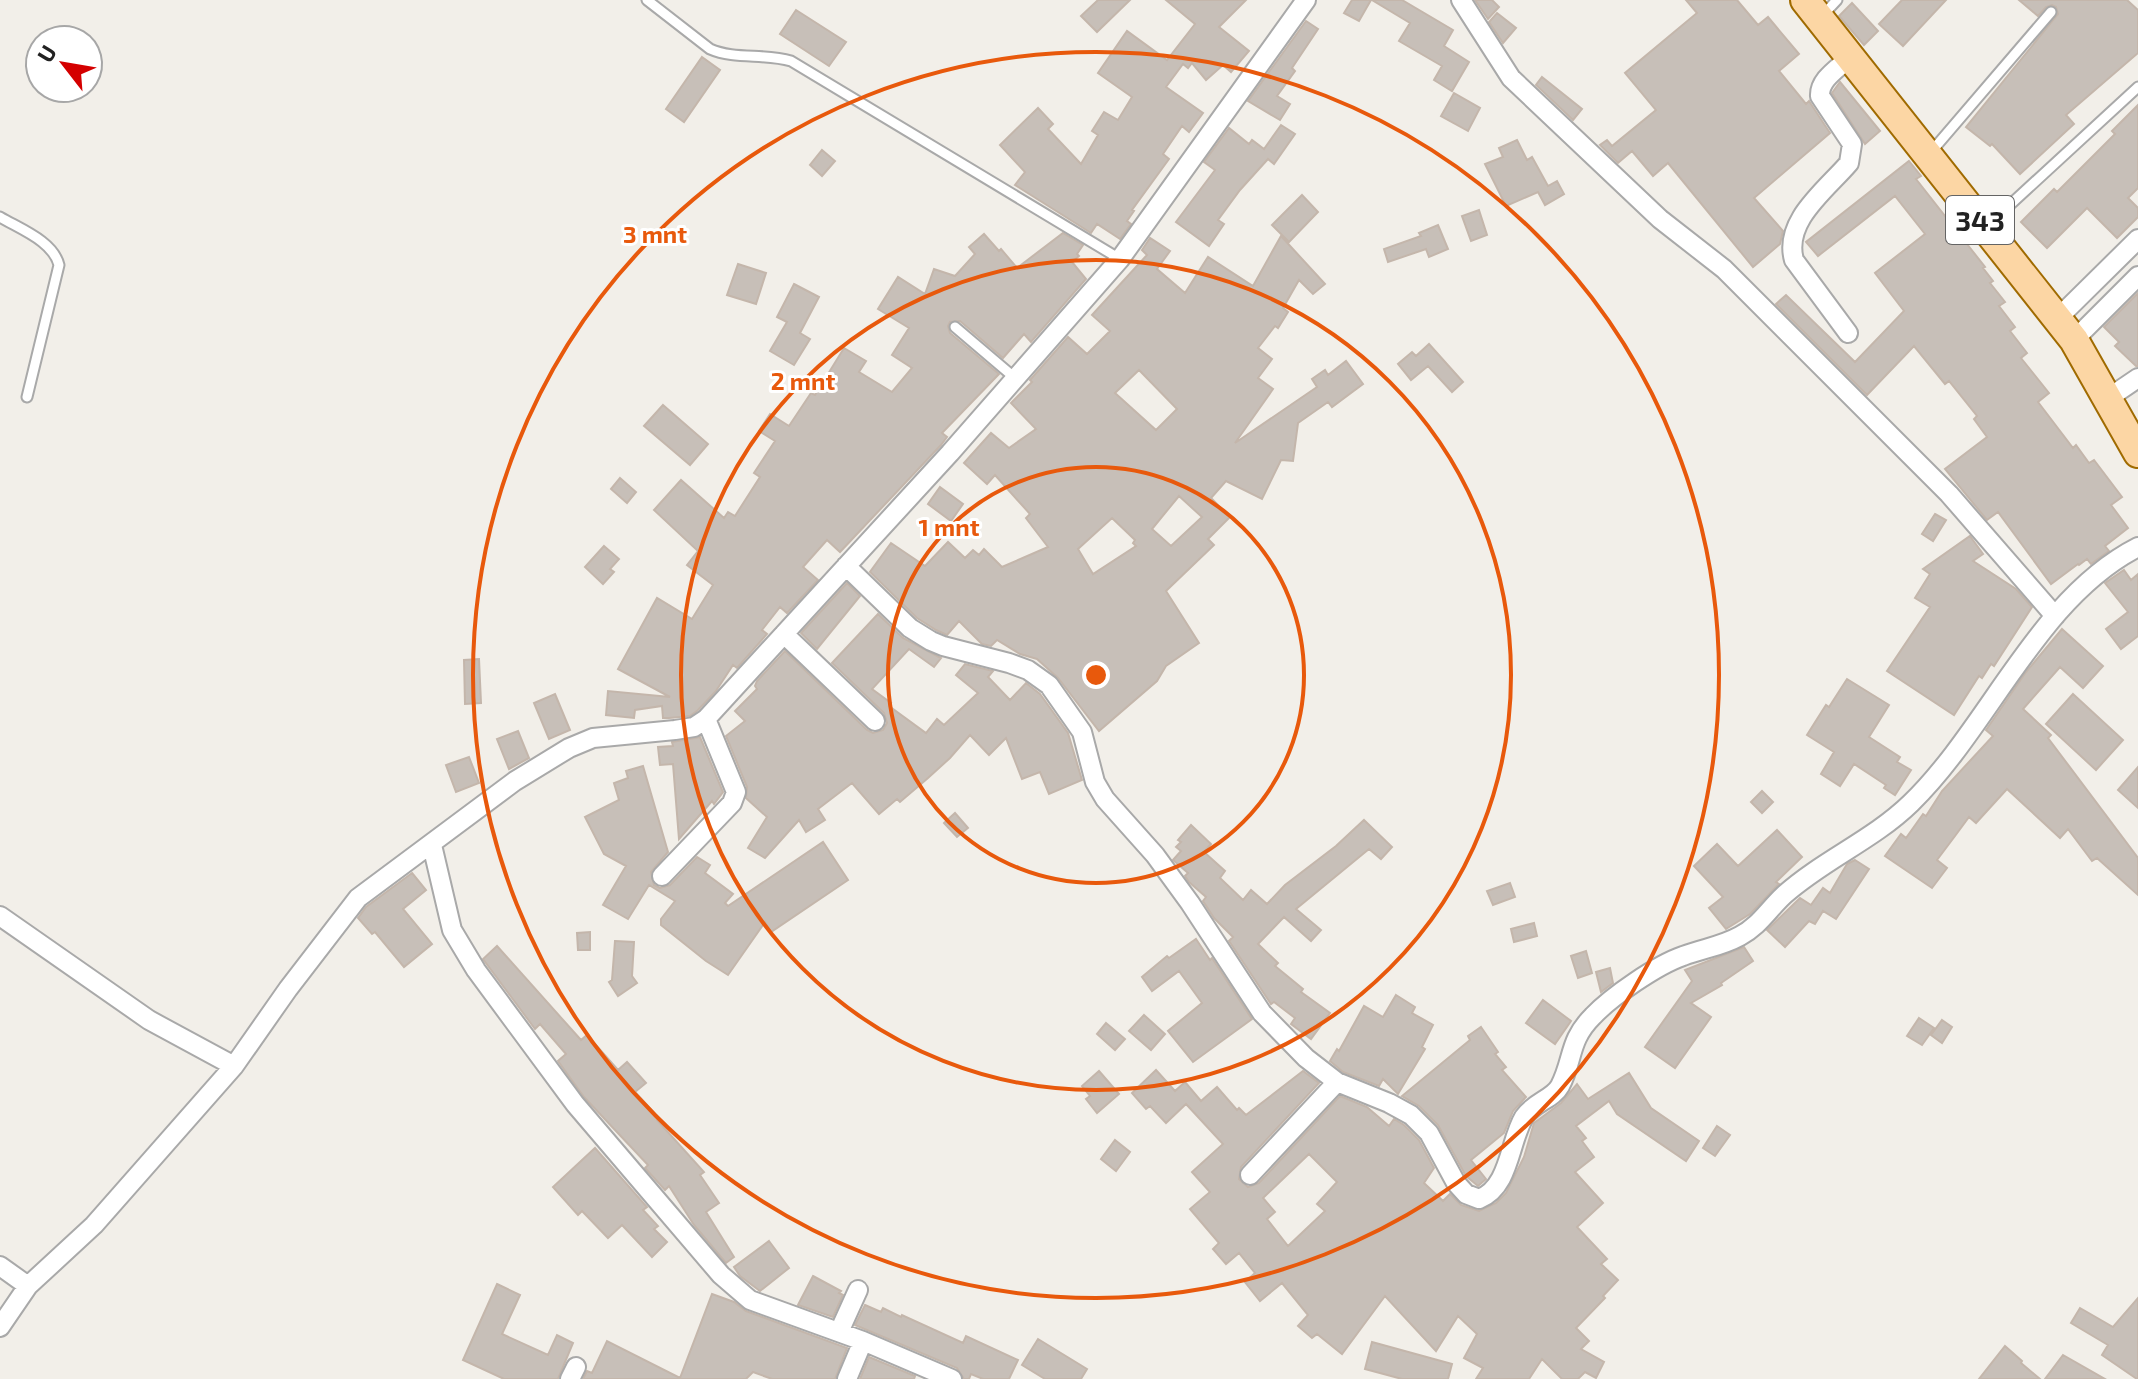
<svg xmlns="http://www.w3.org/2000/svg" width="2138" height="1379" viewBox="0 0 2138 1379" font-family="'Exo 2',sans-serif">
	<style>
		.building { fill: #c7bfb8; stroke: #c4b6ab; stroke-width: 2; fill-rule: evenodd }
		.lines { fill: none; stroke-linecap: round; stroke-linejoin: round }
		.lane-casing { stroke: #a9a9a9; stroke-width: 13 }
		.street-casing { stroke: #a9a9a9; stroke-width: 22 }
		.primary-casing { stroke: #a06b00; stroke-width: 32 }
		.lane { stroke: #fff; stroke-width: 9 }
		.street { stroke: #fff; stroke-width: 18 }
		.primary { stroke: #fcd6a4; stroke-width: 28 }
		.ring { fill: none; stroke: #e8590c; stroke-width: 4 }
		.labels { text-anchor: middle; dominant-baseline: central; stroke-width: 6; stroke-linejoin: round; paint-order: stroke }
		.shield { fill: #fff; stroke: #646464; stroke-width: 2 }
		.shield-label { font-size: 28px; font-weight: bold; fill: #222 }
		.centre { fill: #e8590c; stroke: #fff; stroke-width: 4 }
		.ring-label { font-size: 24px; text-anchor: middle; font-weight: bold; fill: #e8590c; stroke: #fff; stroke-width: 6; stroke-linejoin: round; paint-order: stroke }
	</style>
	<rect width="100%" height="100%" fill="#f2efe9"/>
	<path class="building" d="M1098 0H1130L1097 32 1081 16Z
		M1166 0H1246L1219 27 1249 51 1231 72 1223 65 1206 80 1192 63 1188 68 1183 64 1166 87 1203 113 1189 132 1182 126 1163 154 1169 159 1132 210 1134 211 1127 221 1131 224 1120 239 1097 224 1091 233 1015 185 1025 172 1000 145 1038 108 1053 124 1048 129 1081 164 1098 135 1092 131 1104 112 1118 120 1132 97 1098 73 1127 31 1167 60 1195 24Z
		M1352 0H1371L1359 21 1344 13Z
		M1372 0H1402L1453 30 1444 46 1469 62 1452 91 1434 80 1442 66 1399 41 1410 23Z
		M1475 0H1492L1499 7 1488 19Z
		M1686 0H1737L1758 25 1768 17 1799 54 1779 71 1806 104 1809 101 1830 133 1754 198 1783 231 1780 244 1753 267 1668 163 1653 176 1632 151 1618 163 1600 145 1607 140 1612 146 1656 110 1625 73 1697 13Z
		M1902 0H1946L1903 46 1879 24Z
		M2019 0H2127L2138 10V53L2066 115 2074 124 2020 174 1992 144 1990 146 1966 127 2058 14 2056 7 2052 5 2046 7 2038 16Z
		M1852 3 1878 31 1864 45 1839 16Z
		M796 10 846 42 829 66 780 34Z
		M1497 13 1516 28 1503 43 1489 22Z
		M1306 21 1318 29 1292 68 1295 71 1277 96 1290 104 1280 120 1248 101Z
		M702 57 720 70 684 122 666 109Z
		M1542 77 1582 109 1573 120 1536 85Z
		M1840 82 1880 131 1865 144 1832 93Z
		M1454 93 1480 108 1468 131 1441 116Z
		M2138 105V188L2128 198 2138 208V217L2117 238 2087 208 2047 248 2021 222 2054 189 2057 192 2115 134 2112 131Z
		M1281 125 1295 134 1274 164 1268 159 1240 190 1218 220 1224 224 1209 246 1176 222 1215 170 1204 162 1229 128 1249 144 1252 140 1264 149Z
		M1517 140 1527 160 1532 157 1548 186 1557 181 1564 194 1545 205 1538 192 1506 206 1485 164 1503 157 1499 148Z
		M822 150 835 161 822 176 810 165Z
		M1909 161 1921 176 1916 179 1985 267 1983 268 1993 281 1990 283 2005 302 1999 306 2015 327 2010 331 2027 353 2021 358 2049 393 2038 402 2073 448 2076 445 2089 463 2094 460 2122 497 2111 505 2128 528 2105 546 2109 551 2091 564 2087 559 2079 565 2078 564 2051 584 1998 512 1987 520 1945 469 1987 437 1974 419 1977 416 1949 381 1945 384 1914 346 1867 395 1776 304 1786 295 1855 362 1904 311 1875 273 1925 234 1895 196 1818 256 1806 242Z
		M1302 195 1318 212 1289 242 1272 225Z
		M1479 210 1487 235 1471 241 1462 216Z
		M1438 225 1448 249 1429 257 1426 249 1388 262 1384 249 1421 236 1419 233Z
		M1063 233 1083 245 1077 254 1079 256 1072 262 1086 279 1031 342 1024 334 1003 358 960 321 950 322 948 326 950 333 999 374 942 433 947 437 941 445 840 552 827 540 803 567 818 580 787 613 780 607 762 630 767 634 737 668 733 665 716 691 698 710 690 716 669 718H663L662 706 635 710 634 718 606 715 608 691 670 697 618 669 657 598 692 619 713 585 687 565 698 551 654 510 681 480 724 518 728 512 735 516 760 477 754 473 775 441 759 431 770 414 789 426 811 393 815 395 844 348 866 361 859 372 892 392 912 368 892 355 909 328 878 309 898 277 925 294 934 269 955 276 975 254 969 247 984 234 999 251 1001 249 1017 268Z
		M1281 236 1325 284 1313 294 1299 280 1283 308 1288 312 1278 328 1275 326 1258 348 1272 359 1258 378 1273 389 1235 443 1317 387 1312 379 1325 370 1328 375 1346 361 1363 384 1332 407 1328 402 1298 423 1293 461 1281 460 1262 499 1226 481 1211 498 1230 517 1208 539 1214 545 1166 591 1199 643 1166 666 1157 681 1099 731 1058 678 1037 659 1020 654 997 640 991 646 982 644 959 621 947 635 936 630 917 618 870 572 891 543 925 566 948 542 965 558 973 550 979 555 984 549 1002 567 1048 547 1026 518 1030 514 995 475 987 484 964 463 991 433 1009 448 1036 429 1011 403 1032 382 1030 380 1068 337 1087 354 1110 331 1092 315 1147 255 1142 250 1150 238 1170 251 1157 269 1185 293 1208 257 1253 286ZM1139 370 1177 409 1156 430 1115 393ZM1179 496 1202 517 1171 546 1152 529ZM1112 518 1135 540 1133 543 1136 546 1093 574 1078 549Z
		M738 264 766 273 756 304 727 295Z
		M794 284 819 297 800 333 810 339 794 365 770 351 787 322 777 317Z
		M2138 293V366H2136L2115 346 2119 342 2104 327Z
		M1429 344 1463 382 1452 392 1428 366 1411 380 1398 364 1412 352 1416 356Z
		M663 405 708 444 690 465 644 426Z
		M620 478 636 492 627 503 611 489Z
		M940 487 963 504 951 521 928 504Z
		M1935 514 1946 520 1933 541 1922 534Z
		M1970 536 1983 554 1973 561 2016 589 2032 607 1994 666 1991 664 1982 678 1979 676 1954 715 1887 671 1930 607 1915 598 1930 574 1923 569Z
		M604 546 619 559 610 569 614 572 603 584 585 567Z
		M2124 570 2131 580 2138 574V636L2121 649 2106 629 2128 612 2105 583Z
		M847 583 860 596 817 649 801 633Z
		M878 614 903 638 941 658 934 667 909 649 872 689 891 703 889 706 926 733 937 719 944 725 978 693 956 675 965 664 993 671 988 677 1010 700 1026 683 1040 694 1068 733 1082 780 1049 794 1040 772 1022 779 1006 738 989 755 970 735 950 758 928 778 900 802 897 799 879 814 852 783 818 809 825 820 806 832 799 820 765 858 748 848 767 817 746 798 747 787 726 736 745 721 735 711 757 689 755 686 757 681 785 651 867 730 873 733 883 730 887 723 884 713 832 663Z
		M2062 629 2103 666 2083 688 2060 667 2023 709 2051 735 2048 738 2138 858V895L2097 858 2092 861 2068 829 2060 838 2007 789 1976 823 1969 817 1955 836 1937 860 1947 868 1932 888 1885 856 1901 834 1906 838 1923 814 1926 816 1942 791 1993 736 1986 730 2026 672Z
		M479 659 481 703 465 704 464 660Z
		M1847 679 1889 705 1869 737 1900 757 1897 762 1911 770 1895 795 1884 788 1886 785 1854 764 1840 786 1821 774 1834 752 1807 735 1826 705 1829 707Z
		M555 694 570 730 549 739 534 703Z
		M2073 694 2123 740 2096 770 2046 724Z
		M518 731 529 758 509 769 497 739Z
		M700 737 723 792 714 804 712 801 679 839 673 764 660 765 658 747 673 746 672 742Z
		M469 757 479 783 456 792 446 765Z
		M643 766 668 852 651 872 654 885 660 888 670 885 697 857 710 865 705 873 733 894 725 903 728 906 823 842 848 880 771 932 765 922 728 975 706 961 661 925V919L675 901 649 885 628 919 603 905 626 866 604 854 585 817 619 800 614 783 628 778 626 771Z
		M2138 767V808L2118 790Z
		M1762 791 1773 802 1762 813 1751 802Z
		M955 813 968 828 957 837 944 823Z
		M1364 820 1392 847 1381 859 1369 849 1296 909 1321 930 1311 941 1284 917 1258 944 1278 963 1275 966 1303 989 1301 992 1330 1013 1311 1039 1291 1024 1295 1018 1274 1002 1271 1004 1229 941 1233 937 1214 918 1203 901 1206 897 1189 882 1185 876 1188 873 1173 860 1181 851 1176 847 1181 842 1178 840 1191 825 1211 844 1204 852 1225 871 1220 878 1243 900 1251 890 1267 904 1285 885 1336 846Z
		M1777 830 1802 857 1776 882 1779 884 1750 914 1726 929 1709 908 1723 897 1694 866 1717 844 1738 866Z
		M1855 860 1869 869 1836 919 1823 911 1815 924 1809 921 1785 947 1767 930 1800 898 1811 905 1823 888 1830 893 1847 864Z
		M412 873 426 890 403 909 432 944 404 967 375 932 372 934 358 918 366 907Z
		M1510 883 1515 897 1493 905 1487 891Z
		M1534 923 1537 936 1514 942 1511 929Z
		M590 932V950H578L577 933Z
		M1196 939 1210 960 1212 958 1252 1019 1193 1062 1168 1031 1202 1003 1179 971 1152 991 1142 977 1167 956 1169 958Z
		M615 941 634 942 632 976 637 983 618 996 609 982 612 980Z
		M497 946 581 1040 587 1035 618 1070 627 1062 646 1083 635 1092 659 1118 657 1120 704 1172 700 1175 719 1203 706 1212 734 1257 726 1263 694 1225 669 1186 665 1190 645 1168 648 1165 584 1097 558 1061 566 1054 540 1024 535 1029 483 959Z
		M1744 947 1753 961 1721 983 1722 985 1691 1003 1711 1017 1675 1068 1645 1047 1692 981 1685 970Z
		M1586 951 1592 973 1578 978 1571 956Z
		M1610 968 1613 983 1601 992 1596 972Z
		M1396 995 1415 1007 1412 1013 1433 1025 1422 1047 1425 1049 1398 1094 1383 1079 1379 1086 1343 1072 1330 1061 1337 1049 1339 1051 1364 1006 1383 1017Z
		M1543 1000 1571 1021 1555 1044 1526 1023Z
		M1144 1015 1165 1034 1151 1050 1129 1031Z
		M1919 1018 1934 1028 1922 1045 1907 1036Z
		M1942 1020 1952 1027 1942 1043 1931 1035Z
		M1106 1023 1125 1039 1115 1050 1097 1034Z
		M1481 1027 1498 1052 1495 1054 1506 1067 1502 1070 1526 1097 1513 1111 1504 1133 1471 1160 1486 1179 1478 1186 1466 1176 1438 1125 1419 1106 1402 1096 1470 1040 1468 1036Z
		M1156 1070 1175 1091 1185 1082 1201 1101 1217 1087 1237 1110 1239 1108 1246 1115 1303 1071 1319 1083 1241 1167 1239 1179 1248 1187 1259 1183 1340 1096 1367 1107 1389 1126 1394 1119 1404 1125 1419 1140 1434 1168 1424 1183 1443 1201 1450 1194 1461 1205 1479 1211 1496 1203 1506 1193 1524 1157 1534 1123 1561 1103 1577 1084 1588 1099 1629 1073 1651 1108 1699 1141 1686 1161 1617 1114 1609 1101 1576 1126 1586 1138 1582 1141 1594 1157 1575 1172 1603 1203 1577 1227 1607 1259 1601 1264 1618 1280 1603 1296 1605 1298 1576 1328 1589 1341 1581 1349 1604 1362 1596 1378 1585 1372 1578 1379H1562L1542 1359 1529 1379H1476L1483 1368 1464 1358 1477 1334 1458 1316 1436 1351 1385 1296 1342 1354 1317 1334 1312 1338 1298 1326 1308 1315 1282 1283 1260 1301 1245 1282 1255 1273 1239 1253 1226 1264 1213 1249 1219 1243 1190 1209 1210 1192 1192 1172 1223 1144 1186 1104 1166 1123 1150 1106 1146 1109 1132 1093ZM1309 1154 1337 1182 1317 1204 1325 1211 1288 1246 1267 1219 1275 1212 1263 1198Z
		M1099 1071 1119 1094 1097 1113 1086 1099 1090 1096 1082 1086Z
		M1717 1126 1730 1135 1715 1156 1703 1148Z
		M1115 1140 1130 1152 1116 1171 1101 1159Z
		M595 1148 647 1207 643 1210 658 1226 654 1229 667 1242 652 1257 622 1225 608 1238 582 1211 578 1215 553 1187Z
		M769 1241 789 1268 760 1291 740 1276 734 1267Z
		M813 1276 841 1291 839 1293 843 1295 833 1317 798 1305Z
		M497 1284 520 1295 502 1334 548 1355 557 1335 573 1343 558 1379H504L463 1360Z
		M712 1294 734 1302 746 1311 847 1348 835 1379H772L753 1372 746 1379H583L587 1371 592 1373 607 1341 680 1378Z
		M2138 1298V1379H2137L2102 1355 2108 1345 2071 1323 2080 1308 2113 1327Z
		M865 1305 881 1312 883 1308 901 1317 902 1315 963 1343 966 1336 1018 1360 1009 1379H983L971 1374 969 1379H964L957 1368 855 1325Z
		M1038 1339 1087 1369 1081 1379H1045L1022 1365Z
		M1372 1342 1452 1364 1448 1379H1402L1365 1369Z
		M2005 1346 2022 1361 2021 1363 2040 1379H1979Z
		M2063 1355 2105 1379H2045Z
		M869 1357 915 1376 914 1379H860Z"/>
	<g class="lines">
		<defs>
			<path id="lane" d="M647 0 710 49C735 60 764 53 791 61L1120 259
				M1822 16 1837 0
				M1931 152 2051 12
				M0 217C20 229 53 241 59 265L27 397
				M1988 225 2138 87
				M955 327 1015 378"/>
			<path id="street" d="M1461 0 1511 78 1660 219 1724 269 1949 494 2055 616
				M2057 319 2138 239
				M1848 333 1794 260C1783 221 1826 190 1849 163L1852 144 1820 96C1819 79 1839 68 1850 57
				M2074 340 2138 276
				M2107 399 2138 378
				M846 566 910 628 931 641 943 646 1009 663 1028 670 1049 685 1082 732 1095 782 1105 799 1155 855 1190 903 1262 1013 1306 1058 1337 1082 1389 1103 1411 1115 1429 1133 1456 1183 1466 1194 1479 1199C1510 1187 1509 1142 1524 1117 1534 1102 1553 1099 1560 1086 1574 1059 1568 1041 1593 1016 1612 996 1657 965 1683 956 1704 948 1720 947 1740 936 1759 926 1768 910 1784 895 1823 860 1873 840 1911 803 1990 726 2038 598 2138 547
				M784 634 875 721
				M432 845 452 930 476 970 575 1104 721 1275 750 1300 863 1341 952 1379
				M662 876 732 803 736 792 706 719
				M0 916 149 1020 234 1066
				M1250 1175 1337 1082
				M0 1266 28 1286
				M0 1327 28 1286 94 1225 234 1066 288 989 358 898 515 781 569 748 593 738 675 730 694 727 706 719 950 453 1120 259 1306 0
				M839 1332 858 1290
				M570 1379 576 1367
				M847 1379 863 1341"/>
			<path id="primary" d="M1805 0 2074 340 2138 453"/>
		</defs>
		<use href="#lane" class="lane-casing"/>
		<use href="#street" class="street-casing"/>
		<use href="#primary" class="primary-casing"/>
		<use href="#lane" class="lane"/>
		<use href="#street" class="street"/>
		<use href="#primary" class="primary"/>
	</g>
	<g class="ring">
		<circle cx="1096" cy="675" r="208"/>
		<circle cx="1096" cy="675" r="415"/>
		<circle cx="1096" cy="675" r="623"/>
	</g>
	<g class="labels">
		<rect class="shield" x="1946" y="196" width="68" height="48" rx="6"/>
		<g class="shield-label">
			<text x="1980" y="220">343</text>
		</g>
	</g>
	<circle cx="1096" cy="675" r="12" class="centre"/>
	<g class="ring-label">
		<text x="655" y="243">3 mnt</text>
		<text x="803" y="390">2 mnt</text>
		<text x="949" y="536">1 mnt</text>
	</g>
	<g transform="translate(64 64) rotate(301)"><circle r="38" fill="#ffffff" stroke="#a7a7a7" stroke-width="2"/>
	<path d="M0-6L14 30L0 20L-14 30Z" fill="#d40000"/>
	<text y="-12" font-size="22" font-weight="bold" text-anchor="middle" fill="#222222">U</text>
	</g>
</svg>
